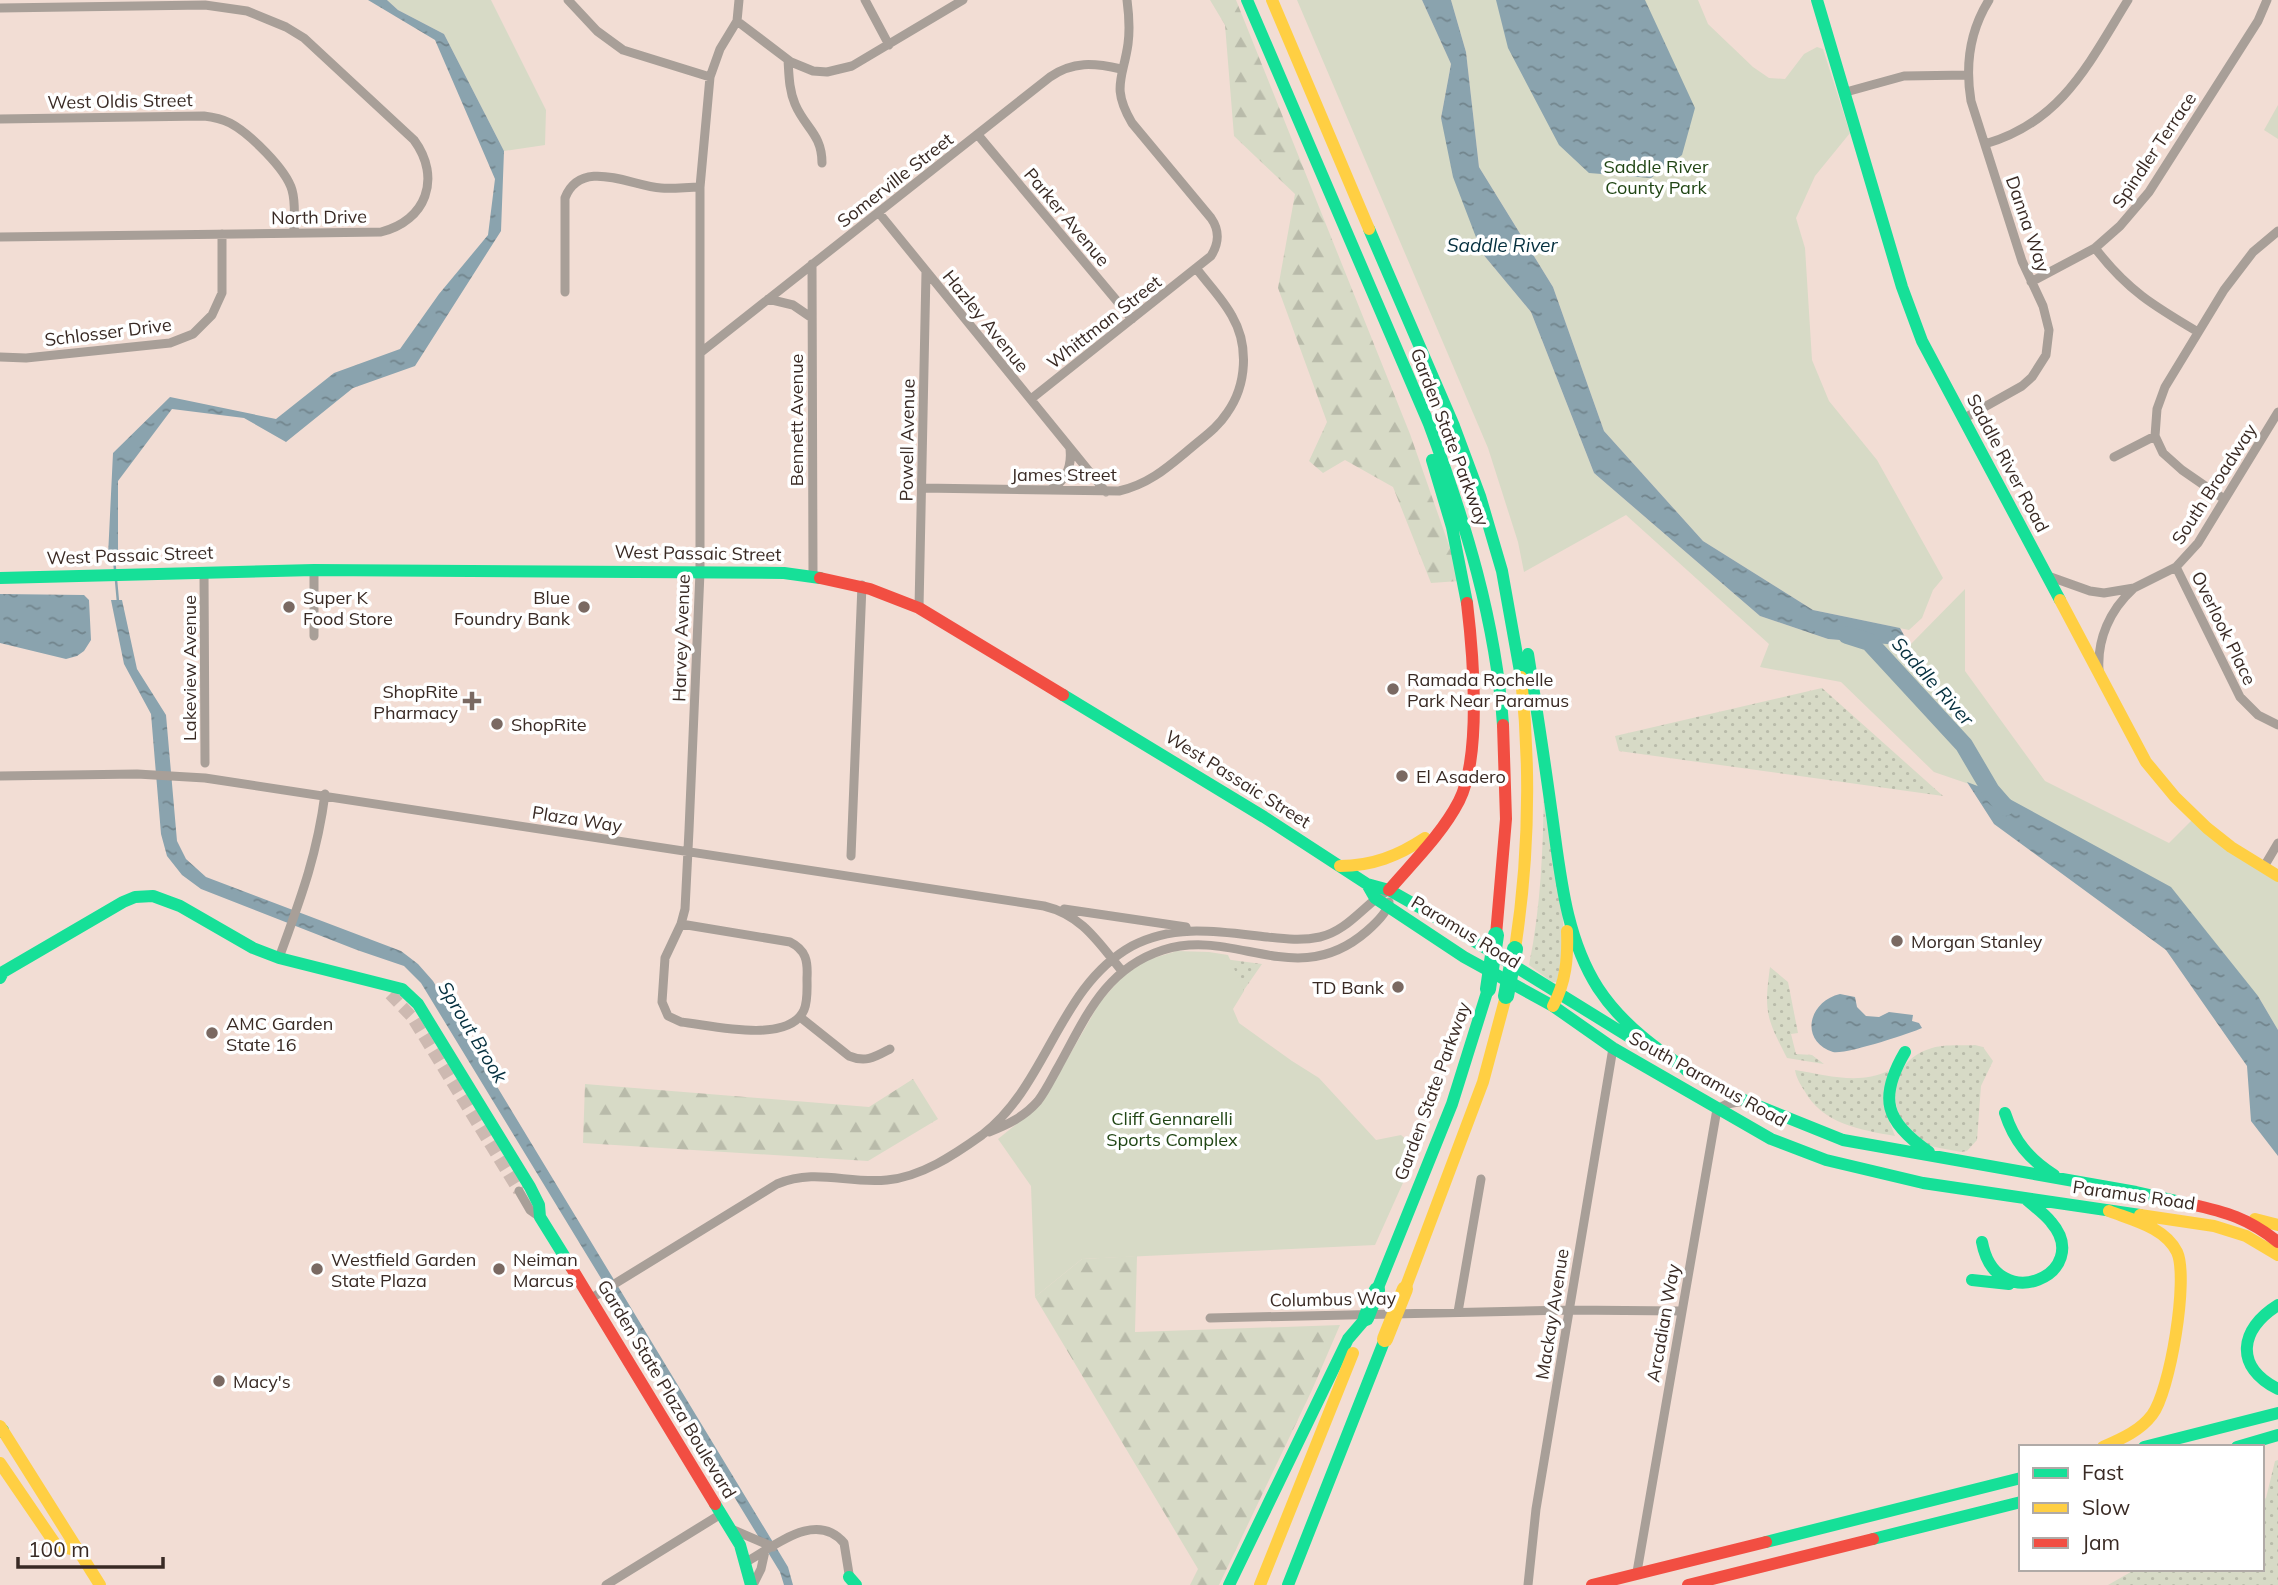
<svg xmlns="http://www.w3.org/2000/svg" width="2278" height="1585" viewBox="0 0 2278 1585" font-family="Mulish,sans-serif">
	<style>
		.grass { fill: url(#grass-dots) }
		.forest { fill: url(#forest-firs) }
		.green { fill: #d7dac6 }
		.water { fill: url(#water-ripples) }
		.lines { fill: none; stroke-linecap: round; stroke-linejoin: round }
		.stream { stroke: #8aa3ae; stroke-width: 2.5 }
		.river { stroke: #8aa3ae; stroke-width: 18 }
		.secondary-tunnel { stroke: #cdb9b1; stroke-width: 12; stroke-dasharray: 12 6; stroke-linecap: butt }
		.street { stroke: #a89f98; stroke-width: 9 }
		.fast { stroke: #16e098; stroke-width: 12 }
		.slow { stroke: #ffcf43; stroke-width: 12 }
		.jam { stroke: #f24e42; stroke-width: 12 }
		.fast-bridge { stroke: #16e098; stroke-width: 16 }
		.slow-bridge { stroke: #ffcf43; stroke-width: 16 }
		.poi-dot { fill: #7a6962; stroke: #fff; stroke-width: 2.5 }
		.labels { text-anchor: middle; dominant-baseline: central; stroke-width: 7; stroke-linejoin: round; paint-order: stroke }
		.street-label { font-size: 18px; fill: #392a24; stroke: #fff }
		.park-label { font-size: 18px; fill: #214615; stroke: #fff }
		.poi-label { font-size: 18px; fill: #392a24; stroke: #fff; text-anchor: start }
		.water-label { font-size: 19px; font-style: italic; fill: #042f3e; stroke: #fff }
	</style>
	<defs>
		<pattern id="grass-dots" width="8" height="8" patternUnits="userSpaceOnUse" patternTransform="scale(1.75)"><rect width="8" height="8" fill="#d7dac6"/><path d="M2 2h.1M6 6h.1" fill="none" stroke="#b9bbaa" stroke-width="1.8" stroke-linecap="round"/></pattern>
		<pattern id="forest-firs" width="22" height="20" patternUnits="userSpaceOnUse" patternTransform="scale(1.75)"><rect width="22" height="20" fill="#d7dac6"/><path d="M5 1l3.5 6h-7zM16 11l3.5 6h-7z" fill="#b9bbaa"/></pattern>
		<pattern id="water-ripples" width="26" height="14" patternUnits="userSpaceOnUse" patternTransform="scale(1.75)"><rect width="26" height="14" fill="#8aa3ae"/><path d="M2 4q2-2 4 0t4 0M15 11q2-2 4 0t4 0" fill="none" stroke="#72858d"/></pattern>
	</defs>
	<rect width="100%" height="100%" fill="#f2ddd4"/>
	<path class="grass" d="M1822 688 1943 796 1619 751 1615 736Z
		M1544 789C1554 853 1573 919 1557 982H1552L1529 965C1541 907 1543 848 1544 789Z
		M1194 955 1262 964 1230 1010Z
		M1770 967 1788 982 1798 1033 1791 1034 1796 1054 1812 1055 1824 1064 1787 1058C1766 1017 1764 1012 1770 967Z
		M1975 1045 1983 1047 1993 1061 1981 1086 1977 1140 1967 1151 1961 1152C1948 1149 1930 1148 1920 1141 1883 1114 1888 1060 1932 1048 1945 1044 1962 1046 1975 1045Z
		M1795 1070C1826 1075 1859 1085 1888 1071L1890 1123 1895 1136C1861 1130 1822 1124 1804 1090 1800 1084 1796 1077 1795 1070Z
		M2278 1460V1585H2108L2136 1569H2262V1501L2266 1498 2275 1461Z"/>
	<path class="forest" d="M1210 0H1236L1410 434 1453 557 1459 581 1431 583 1393 487 1345 460 1323 473 1309 461 1327 422 1278 288 1295 194 1234 136 1225 25Z
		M913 1079 938 1119 868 1161 583 1143 585 1084 869 1107Z
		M1137 1256 1135 1332 1340 1325 1312 1390 1219 1585H1190L1198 1569 1035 1297 1082 1259Z"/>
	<path class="green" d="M387 0H491L546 110 545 145 504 151 444 34 398 10Z
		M1297 0H1422L1451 64 1441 118 1482 253 1531 312 1594 473 1760 616 1828 639 1910 645 1965 589V671L2045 781 2169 843 2195 817 2278 876V1030L2258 996 2004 796 1934 772 1841 682 1760 667 1769 644 1626 515 1524 572 1518 542 1488 448Z
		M1451 0H1698L1708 24 1753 67 1769 78 1785 79 1804 54 1817 47 1823 49 1850 133 1815 176 1796 218 1805 248 1812 360 1829 401 1877 460 1943 578 1933 590 1922 618 1909 630 1813 610 1703 541 1604 431 1553 287 1479 167 1466 52Z
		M2278 105V139L2264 130Z
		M1177 951 1209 952 1228 955 1244 991 1233 1009 1239 1023 1292 1061 1319 1078 1376 1140 1401 1135 1408 1141 1415 1156 1375 1245 1082 1259 1035 1297 1031 1186 998 1139 1042 1103 1100 1002 1123 976 1147 960Z"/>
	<path class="water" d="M368 0H387L398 10 444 34 504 151 501 231 415 366 353 388 286 442 244 418 172 409 118 481V556H108L113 453 170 397 276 419 334 373 400 349 439 294 488 235 495 179 435 40Z
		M1422 0H1451L1466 52 1479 167 1553 287 1604 431 1703 541 1813 610 1900 628 1910 646 1828 639 1760 616 1594 473 1531 312 1482 253 1453 177 1441 118 1451 64Z
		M1496 0H1645L1695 108 1682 155 1651 178 1589 173 1559 145 1508 48Z
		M0 594 84 595 89 600 91 640 84 651 77 656 66 659 0 643Z
		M111 600H122L137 669 166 715 177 841 186 859 206 877 401 951 418 964 433 981 788 1567 793 1585H784L780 1572 421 983 404 966 357 950 201 889 182 875 167 856 161 834 151 714 124 664Z
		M1967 782 2004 796 2171 887 2258 996 2278 1030V1156L2251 1121 2247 1066 2166 950 1994 824Z
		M1840 994 1855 997 1857 1007 1866 1016 1879 1017 1889 1012 1913 1015 1912 1021 1919 1023 1922 1028C1911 1033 1845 1055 1833 1052 1800 1042 1807 1002 1840 994Z"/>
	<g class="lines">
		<path class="stream" d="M114 556 115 570
			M116 580 118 602"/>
		<path class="river" d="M1847 635 1869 642 1964 745 1991 791 2005 807"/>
		<path class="secondary-tunnel" d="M390 994 412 1017 519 1191"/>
		<path class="street" d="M568 0 597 31 623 50 710 77
			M865 0 889 45
			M0 8 205 5 247 11 286 27 304 38 414 140C442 178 426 221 381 232L0 237
			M737 21 791 62 813 71 827 72 852 66 963 0
			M788 60C789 75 789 90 795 104 805 128 822 134 822 163
			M1846 92 1904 76 1968 75
			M0 119 204 116C213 117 222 119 230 123 249 133 286 169 292 190 296 204 294 219 294 233
			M978 135 1132 319
			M1985 144C2062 122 2089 63 2128 0
			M879 213 1106 492
			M2095 248C2127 290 2154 306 2198 332
			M812 264 813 575
			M2031 282 2095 248 2120 226 2149 192 2258 21 2267 0
			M565 292V198C581 157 631 186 661 188 674 189 687 187 700 187
			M768 299 793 305 812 318
			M700 353 1050 77C1073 61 1094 63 1121 69
			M0 357 26 358 170 343 193 334 212 315 222 293V234
			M1031 399 1211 256C1219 243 1220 231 1211 218L1132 123C1111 87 1123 79 1128 44 1130 29 1129 15 1127 0
			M1963 419 2022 386 2032 377 2046 355 2049 330 2043 306 2022 261 1971 101C1965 65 1969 32 1989 0
			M2114 457 2155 436
			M922 488 1119 491C1150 484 1169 466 1192 447 1205 436 1218 427 1227 413 1247 385 1249 345 1232 316 1223 299 1208 284 1196 268
			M1050 490C1066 481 1072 467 1070 449
			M2224 499 2182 470 2163 453 2155 436 2157 409 2165 387 2224 290 2253 252 2278 231
			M2176 567 2240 697 2258 715 2278 725
			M314 570V636
			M204 572 205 763
			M2048 576 2090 591 2104 593 2134 588 2176 567 2198 543 2278 412
			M919 608 926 272
			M2099 670C2097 639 2110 610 2133 589
			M0 776 137 774 205 778 1044 906C1082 915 1098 942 1122 971
			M851 856 862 585
			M2265 865 2278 843
			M1064 909 1186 927
			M681 924 790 942C806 950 808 961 807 978 807 988 808 1001 804 1010 788 1045 711 1025 681 1022L668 1016 662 1002 665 958 681 924 685 909 689 830 700 572V187L710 77 720 49 737 21 739 0
			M279 958C300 900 317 856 325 794
			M800 1017 849 1056C866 1063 875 1057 890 1049
			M989 1132C1007 1125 1024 1117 1038 1101 1045 1092 1051 1080 1057 1069 1085 1019 1104 969 1163 950 1236 927 1297 992 1367 931 1375 924 1388 912 1389 902
			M519 1191 530 1210 540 1217
			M590 1299 777 1184C816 1168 847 1184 887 1180 921 1177 954 1155 982 1135 1048 1085 1058 987 1132 946 1175 923 1221 932 1267 937 1285 939 1302 941 1320 937 1349 930 1364 904 1389 890
			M1458 1312 1481 1179
			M1210 1318 1568 1310 1681 1311
			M729 1528 773 1547
			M746 1562C775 1546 816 1510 844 1543L850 1580
			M1637 1572 1717 1109 1727 1104 1744 1101
			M606 1585 721 1514
			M753 1585 761 1569 765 1551
			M1528 1585 1536 1509 1613 1048"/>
		<path class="fast" d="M1247 0 1429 424C1465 521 1496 621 1503 725
			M1817 0 1902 287 1922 341 2060 600
			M1369 229 1454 426 1480 496 1502 571 1521 677
			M1432 460 1452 527 1467 603
			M0 578 314 570 784 573 820 578
			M1528 654C1536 705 1544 757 1551 808 1560 869 1564 935 1598 988 1622 1025 1658 1050 1693 1074
			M1063 695 1264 817 1367 884 1389 890 1419 907 1652 1051
			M1367 884 1375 898 1464 957 1553 1006 1613 1048 1771 1139 1826 1160 1923 1183 2140 1215
			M0 978 3 972 123 902 135 897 153 896 180 906 253 948 279 958 402 989 418 1004 530 1187 539 1205 540 1217 571 1267
			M1905 1052C1878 1098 1885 1122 1929 1152
			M1686 1070 1746 1101 1843 1140 2136 1192 2190 1204
			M2005 1113C2014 1141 2029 1159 2054 1175
			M1982 1242C1996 1318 2095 1273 2051 1222 2045 1214 2035 1207 2027 1200
			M1972 1280 2009 1284
			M1377 1290 1452 1104 1488 989
			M2278 1305C2239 1329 2234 1367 2278 1389
			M0 1432 3 1430
			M2144 1447 2278 1413
			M2237 1447 2278 1435
			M715 1504 740 1545 751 1585
			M1873 1539 2021 1502
			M1766 1542 2021 1478
			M849 1577 856 1585
			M1229 1585 1348 1339 1366 1318
			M1288 1585 1385 1339"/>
		<path class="slow" d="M1272 0 1369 229
			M2060 600 2146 762 2175 797 2207 828 2231 847 2278 876
			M1340 866C1372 866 1398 856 1425 838
			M1515 949C1529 858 1531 769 1521 677
			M1553 1006C1566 982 1568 958 1567 931
			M2140 1215 2214 1226 2246 1236 2278 1255
			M2255 1219 2278 1225
			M1405 1289 1483 1082 1506 996
			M0 1426 100 1585
			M2103 1447C2121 1439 2140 1431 2152 1415 2170 1392 2189 1278 2177 1252 2165 1227 2132 1220 2109 1211
			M0 1463 56 1545 78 1551
			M1260 1585 1353 1353"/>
		<path class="jam" d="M820 578 870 589 919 608 1063 695
			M1389 890C1413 862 1442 834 1459 801 1482 756 1473 653 1467 603
			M1496 935 1506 819 1503 725
			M2190 1204C2226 1212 2248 1218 2278 1242
			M571 1267 715 1504
			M1592 1585 1766 1542
			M1688 1585 1873 1539"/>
		<path class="fast-bridge" d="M1488 989 1496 935
			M1506 996 1515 949
			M1366 1318 1377 1290"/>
		<path class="slow-bridge" d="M1385 1339 1405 1289"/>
	</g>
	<g class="poi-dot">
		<circle cx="289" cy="607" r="7"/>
		<circle cx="584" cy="607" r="7"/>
		<circle cx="1393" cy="689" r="7"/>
		<path d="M468.5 690.5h7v7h7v7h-7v7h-7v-7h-7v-7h7z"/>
		<circle cx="497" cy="724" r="7"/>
		<circle cx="1402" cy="776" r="7"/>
		<circle cx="1897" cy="941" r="7"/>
		<circle cx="1398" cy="987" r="7"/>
		<circle cx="212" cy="1033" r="7"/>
		<circle cx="317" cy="1269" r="7"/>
		<circle cx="499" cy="1269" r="7"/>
		<circle cx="219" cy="1381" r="7"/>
	</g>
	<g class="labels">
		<g class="street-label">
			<text transform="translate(120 101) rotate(-1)">West Oldis Street</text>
			<text transform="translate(2154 150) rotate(-56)">Spindler Terrace</text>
			<text transform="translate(895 180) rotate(-38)">Somerville Street</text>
			<text transform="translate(319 217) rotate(-1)">North Drive</text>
			<text transform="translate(1067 217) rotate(50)">Parker Avenue</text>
			<text transform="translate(2028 224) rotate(71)">Danna Way</text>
			<text transform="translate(986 321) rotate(51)">Hazley Avenue</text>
			<text transform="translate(1104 322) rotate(-38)">Whittman Street</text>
			<text transform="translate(108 332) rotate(-7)">Schlosser Drive</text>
			<text transform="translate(796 420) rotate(-90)">Bennett Avenue</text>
			<text transform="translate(1450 437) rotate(69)">Garden State Parkway</text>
			<text transform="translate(907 440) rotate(-89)">Powell Avenue</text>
			<text transform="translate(2008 463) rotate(62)">Saddle River Road</text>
			<text x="1064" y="474">James Street</text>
			<text transform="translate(2214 484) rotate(-57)">South Broadway</text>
			<text transform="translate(698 553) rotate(1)">West Passaic Street</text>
			<text transform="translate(130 555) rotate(-2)">West Passaic Street</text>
			<text transform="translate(2224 628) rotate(64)">Overlook Place</text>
			<text transform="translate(681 638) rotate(-88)">Harvey Avenue</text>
			<text transform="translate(189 668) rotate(-90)">Lakeview Avenue</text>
			<text transform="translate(1238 779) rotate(32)">West Passaic Street</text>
			<text transform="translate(577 819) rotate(9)">Plaza Way</text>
			<text transform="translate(1466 932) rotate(31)">Paramus Road</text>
			<text transform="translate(1708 1079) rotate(29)">South Paramus Road</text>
			<text transform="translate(1432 1091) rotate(-70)">Garden State Parkway</text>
			<text transform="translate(2134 1195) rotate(8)">Paramus Road</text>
			<text transform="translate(1333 1299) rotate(-1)">Columbus Way</text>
			<text transform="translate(1552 1314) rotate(-81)">Mackay Avenue</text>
			<text transform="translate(1663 1323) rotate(-80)">Arcadian Way</text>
			<text transform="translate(667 1389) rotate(59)">Garden State Plaza Boulevard</text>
		</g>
		<g class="park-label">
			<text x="1656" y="166">Saddle River<tspan x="1656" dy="21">County Park</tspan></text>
			<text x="1172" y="1118">Cliff Gennarelli<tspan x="1172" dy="21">Sports Complex</tspan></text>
		</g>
		<g class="poi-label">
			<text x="303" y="597">Super K<tspan x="303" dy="21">Food Store</tspan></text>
			<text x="570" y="597" text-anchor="end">Blue<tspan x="570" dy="21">Foundry Bank</tspan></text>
			<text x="1407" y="679">Ramada Rochelle<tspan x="1407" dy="21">Park Near Paramus</tspan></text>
			<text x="458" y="691" text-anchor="end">ShopRite<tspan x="458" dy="21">Pharmacy</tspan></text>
			<text x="511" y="724">ShopRite</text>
			<text x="1416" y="776">El Asadero</text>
			<text x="1911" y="941">Morgan Stanley</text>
			<text x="1384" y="987" text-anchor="end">TD Bank</text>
			<text x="226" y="1023">AMC Garden<tspan x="226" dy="21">State 16</tspan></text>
			<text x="331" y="1259">Westfield Garden<tspan x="331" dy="21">State Plaza</tspan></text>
			<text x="513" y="1259">Neiman<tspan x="513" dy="21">Marcus</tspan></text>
			<text x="233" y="1381">Macy's</text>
		</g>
		<g class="water-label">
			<text x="1502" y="245">Saddle River</text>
			<text transform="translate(1933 681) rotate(48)">Saddle River</text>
			<text transform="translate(473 1032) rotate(59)">Sprout Brook</text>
		</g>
	</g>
	<rect x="2019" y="1445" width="245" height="126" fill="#ffffff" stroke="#b0aaa7" stroke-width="2"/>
	<rect x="2033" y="1468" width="35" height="10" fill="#16e098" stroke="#b0aaa7" stroke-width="2"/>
	<text x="2082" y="1480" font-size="21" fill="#392a24">Fast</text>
	<rect x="2033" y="1503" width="35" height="10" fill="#ffcf43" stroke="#b0aaa7" stroke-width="2"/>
	<text x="2082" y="1515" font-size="21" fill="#392a24">Slow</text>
	<rect x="2033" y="1538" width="35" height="10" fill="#f24e42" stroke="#b0aaa7" stroke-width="2"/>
	<text x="2082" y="1550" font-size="21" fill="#392a24">Jam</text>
	<path d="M18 1557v10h145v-10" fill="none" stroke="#392a24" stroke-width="3.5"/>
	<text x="28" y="1557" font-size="21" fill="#392a24" stroke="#ffffff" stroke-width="5" paint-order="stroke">100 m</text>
</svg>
